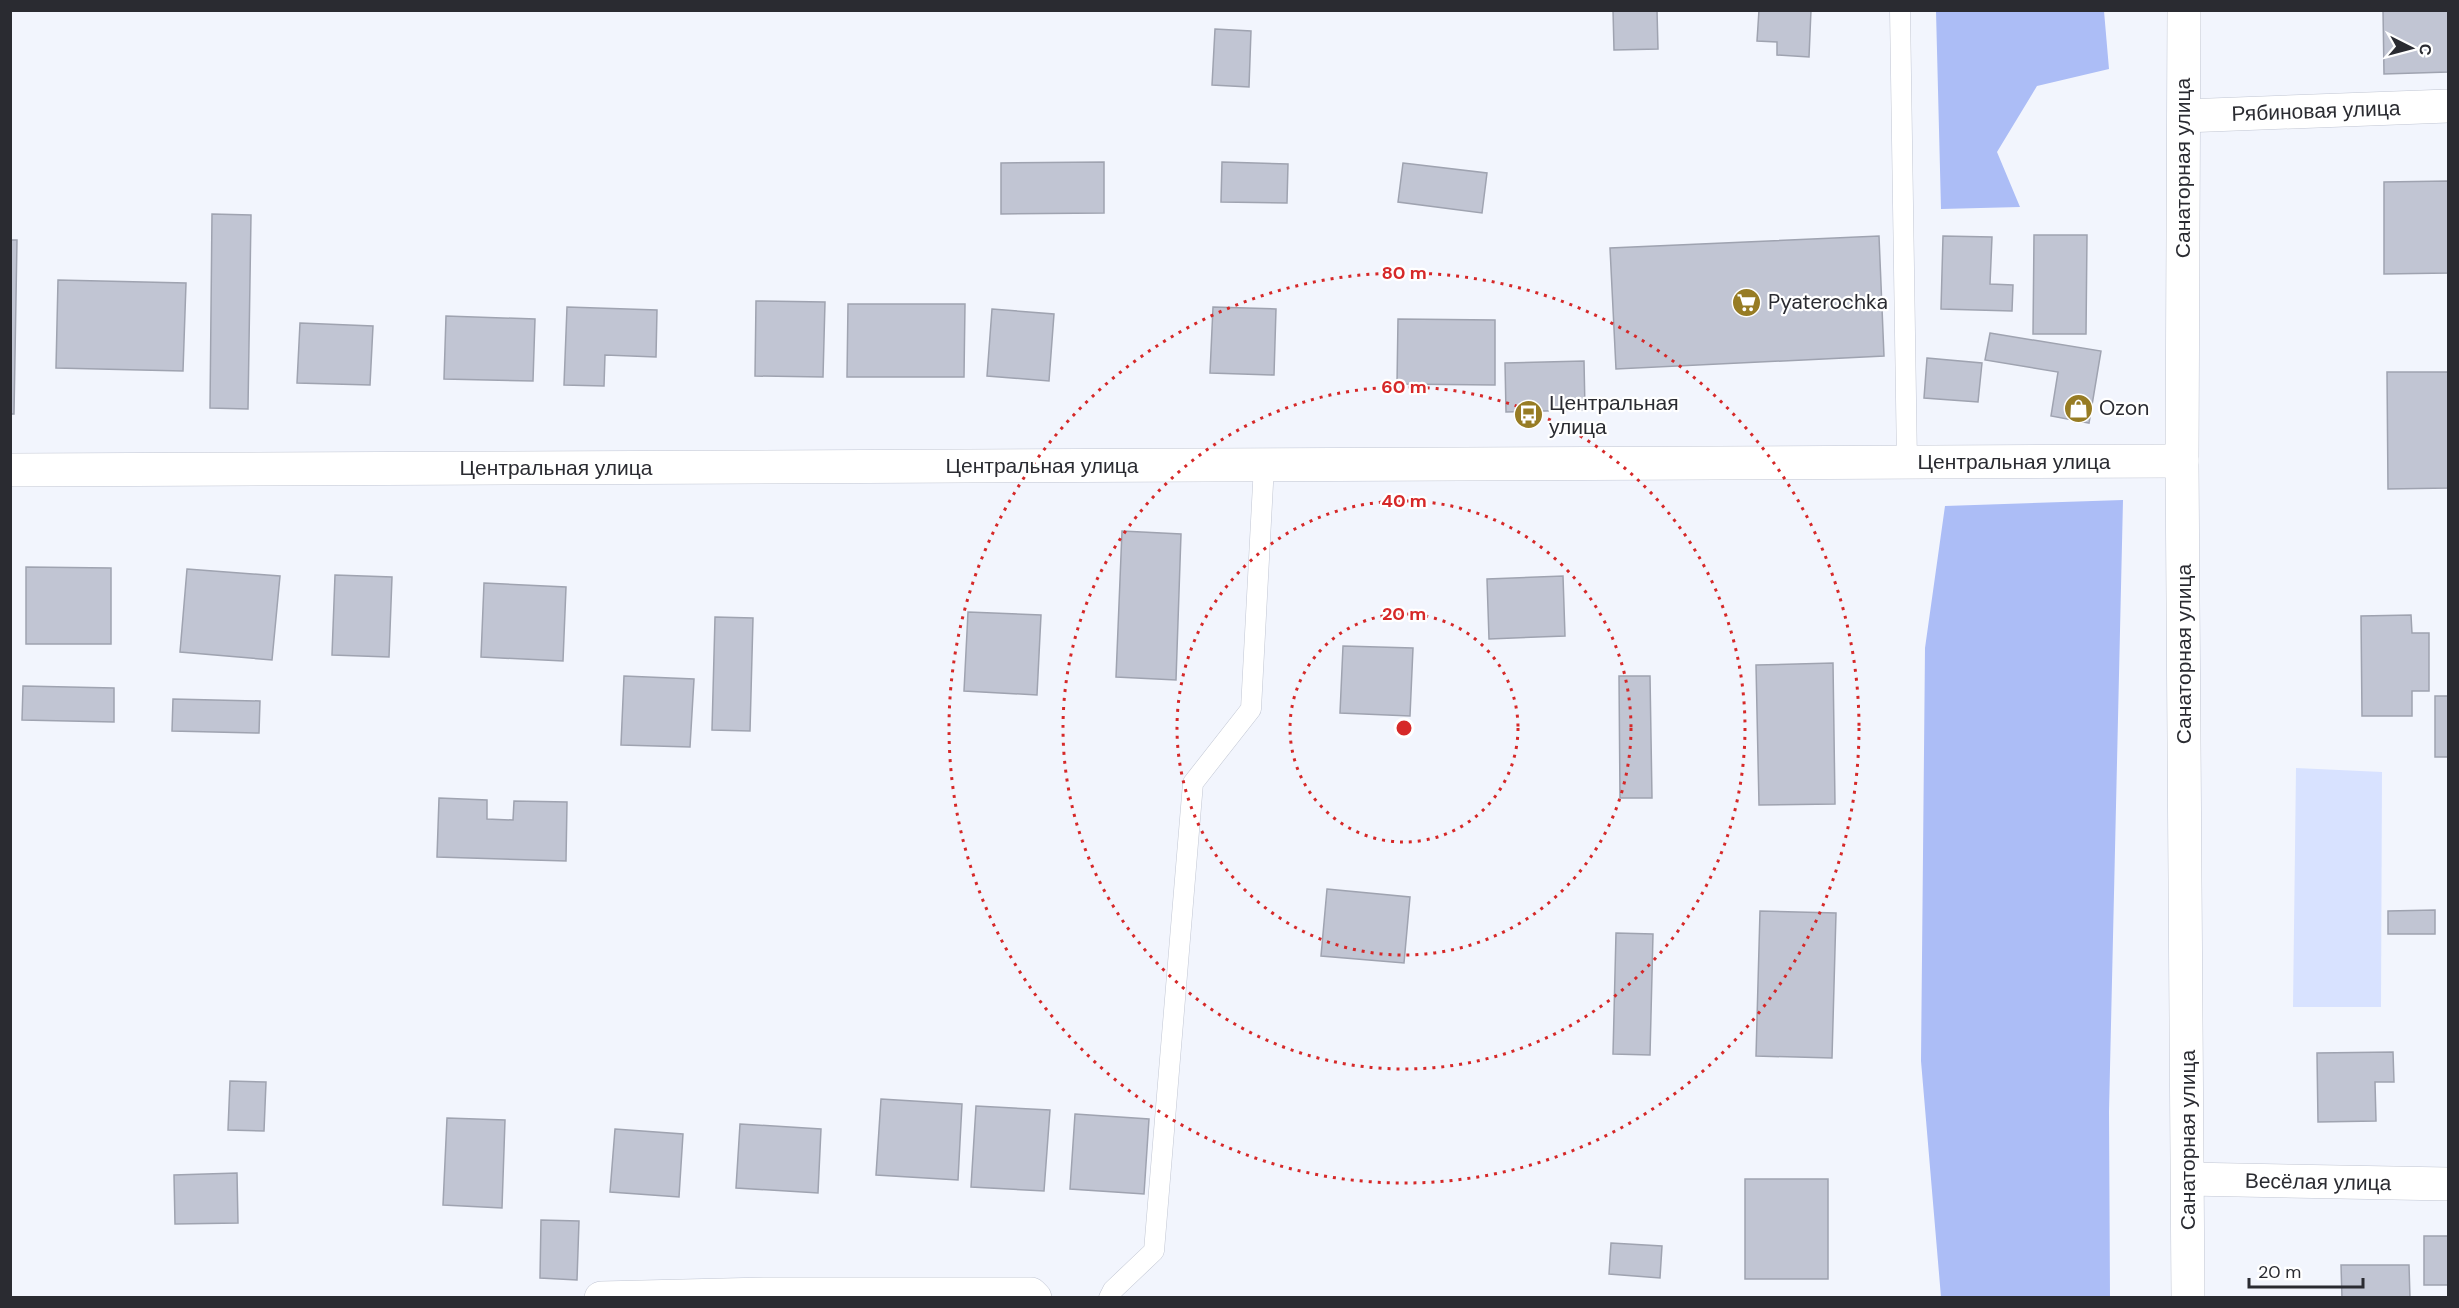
<svg xmlns="http://www.w3.org/2000/svg" width="2459" height="1308" viewBox="0 0 2459 1308" font-family="'DM Sans',sans-serif">
	<style>
		.green { fill: #d8e2ff }
		.forest { fill: #acbdf6 }
		.building { fill: #c1c5d3; stroke: #9fa3b0; stroke-width: 1.5 }
		.lines { fill: none; stroke-linecap: round; stroke-linejoin: round }
		.lane-casing { stroke: #c1c6d3; stroke-width: 21 }
		.street-casing { stroke: #c1c6d3; stroke-width: 34 }
		.secondary-casing { stroke: #c1c6d3; stroke-width: 34 }
		.primary-casing { stroke: #c1c6d3; stroke-width: 34 }
		.lane { stroke: #fff; stroke-width: 20 }
		.street { stroke: #fff; stroke-width: 33 }
		.secondary { stroke: #fff; stroke-width: 33 }
		.primary { stroke: #fff; stroke-width: 33 }
		.ring { fill: none; stroke: #d62828; stroke-width: 3; stroke-dasharray: 3 6 }
		.labels { text-anchor: middle; dominant-baseline: central; stroke-width: 4.5; stroke-linejoin: round; paint-order: stroke }
		.street-label { font-size: 21px; fill: #2a2b31; stroke: #fff }
		.poi-label { font-size: 21px; fill: #2a2b31; stroke: #fff; text-anchor: start }
		.centre { fill: #d62828; stroke: #fff; stroke-width: 3 }
		.ring-label { font-size: 18px; text-anchor: middle; font-weight: bold; fill: #d62828; stroke: #fff; stroke-width: 4.5; stroke-linejoin: round; paint-order: stroke }
	</style>
	<rect width="100%" height="100%" fill="#f2f5fd"/>
	<path class="green" d="M2296 768 2382 772 2381 1007H2293Z"/>
	<path class="forest" d="M1936 11H2104L2109 69 2037 86 1997 152 2020 207 1941 209Z
		M2123 500 2109 1112 2110 1297H1941L1921 1061 1925 648 1945 506Z"/>
	<path class="building" d="M1613 10H1657L1658 49 1614 50Z
		M1759 10H1811L1809 57 1777 55V42L1757 41Z
		M2383 10H2448V72L2384 74Z
		M1215 29 1251 31 1249 87 1212 85Z
		M1104 162V213L1001 214V163Z
		M1222 162 1288 164 1287 203 1221 202Z
		M1403 163 1487 173 1482 213 1398 202Z
		M2448 181V273L2384 274V182Z
		M212 214 251 215 248 409 210 408Z
		M2034 235H2087L2086 334H2033Z
		M1879 236 1884 356 1616 369 1610 248Z
		M1943 236 1992 237 1990 284 2013 285 2012 311 1941 309Z
		M10 240H17L14 414H10Z
		M58 280 186 283 183 371 56 368Z
		M756 301 825 302 823 377 755 376Z
		M848 304H965L964 377H847Z
		M567 307 657 310 656 357 605 355 604 386 564 385Z
		M1213 307 1276 309 1274 375 1210 373Z
		M992 309 1054 314 1049 381 987 376Z
		M446 316 535 319 533 381 444 379Z
		M1398 319 1495 320V385L1397 384Z
		M300 323 373 326 370 385 297 383Z
		M1990 333 2101 351 2089 423 2051 416 2058 372 1985 360Z
		M1927 358 1982 363 1978 402 1924 398Z
		M1584 361 1585 410 1506 412 1505 363Z
		M2387 372H2448V488L2388 489Z
		M1122 531 1181 534 1176 680 1116 677Z
		M26 567 111 568V644H26Z
		M187 569 280 576 272 660 180 652Z
		M335 575 392 577 389 657 332 655Z
		M1563 576 1565 636 1489 639 1487 579Z
		M484 583 566 587 563 661 481 657Z
		M968 612 1041 615 1037 695 964 691Z
		M2411 615 2412 633H2429V691H2412V716H2362L2361 616Z
		M715 617 753 618 750 731 712 730Z
		M1343 646 1413 648 1410 716 1340 713Z
		M1833 663 1835 804 1759 805 1756 665Z
		M624 676 694 679 690 747 621 745Z
		M1619 676H1650L1652 798H1620Z
		M23 686 114 688V722L22 720Z
		M2435 696H2448V757H2435Z
		M173 699 260 701 259 733 172 731Z
		M439 798 487 800V819L513 820 514 801 567 802 566 861 437 857Z
		M1327 889 1410 897 1404 963 1321 956Z
		M2435 910V934H2388V911Z
		M1760 911 1836 913 1832 1058 1756 1056Z
		M1616 933 1653 934 1650 1055 1613 1054Z
		M2393 1052 2394 1082H2375L2376 1121 2318 1122 2317 1053Z
		M230 1081 266 1082 264 1131 228 1130Z
		M881 1099 962 1104 958 1180 876 1175Z
		M976 1106 1050 1110 1044 1191 971 1187Z
		M1075 1114 1149 1119 1144 1194 1070 1189Z
		M447 1118 505 1120 502 1208 443 1205Z
		M740 1124 821 1129 818 1193 736 1188Z
		M615 1129 683 1134 679 1197 610 1192Z
		M237 1173 238 1223 175 1224 174 1175Z
		M1745 1179H1828V1279H1745Z
		M541 1220 579 1221 577 1280 540 1278Z
		M2424 1236H2448V1285H2424Z
		M1611 1243 1662 1246 1660 1278 1609 1274Z
		M2341 1265H2409L2410 1298H2342Z"/>
	<g class="lines">
		<defs>
			<path id="lane" d="M1900 10 1907 463
				M1109 1298 1113 1290 1154 1251 1193 783 1251 709 1264 465"/>
			<path id="street" d="M2184 116 2448 106
				M2188 1179 2448 1184
				M601 1298 765 1294H1031L1035 1298"/>
			<path id="secondary" d="M10 470 2182 461"/>
			<path id="primary" d="M2184 10 2182 461 2188 1298"/>
		</defs>
		<use href="#lane" class="lane-casing"/>
		<use href="#street" class="street-casing"/>
		<use href="#secondary" class="secondary-casing"/>
		<use href="#primary" class="primary-casing"/>
		<use href="#lane" class="lane"/>
		<use href="#street" class="street"/>
		<use href="#secondary" class="secondary"/>
		<use href="#primary" class="primary"/>
	</g>
	<g class="ring">
		<circle cx="1404" cy="728" r="114"/>
		<circle cx="1404" cy="728" r="227"/>
		<circle cx="1404" cy="728" r="341"/>
		<circle cx="1404" cy="728" r="455"/>
	</g>
	<defs>
		<symbol id="supermarket-disc" viewBox="-11 -11 22 22"><circle r="9.5" fill="#977c24" stroke="#fff"/><path d="M-6-5.5h2.5l.6 2H6L4.5 2H-2.5L-4.4-4H-6ZM-1.5 3.2a1.3 1.3 0 1 0 .1 0ZM3 3.2a1.3 1.3 0 1 0 .1 0Z" fill="#fff"/></symbol>
		<symbol id="shop-disc" viewBox="-11 -11 22 22"><circle r="9.5" fill="#977c24" stroke="#fff"/><path d="M-5-2.5h2.3a2.7 3.5 0 0 1 5.4 0H5L5.5 6h-11ZM-1.5-2.5h3a1.5 2.3 0 0 0-3 0Z" fill="#fff"/></symbol>
		<symbol id="bus-disc" viewBox="-11 -11 22 22"><circle r="9.5" fill="#977c24" stroke="#fff"/><path d="M-5-6H5V4H4V6H2V4H-2V6H-4V4H-5ZM-3.5-4V0h7V-4ZM-3.5 1.2v1.5H-2V1.2ZM2 1.2v1.5H3.5V1.2Z" fill="#fff"/></symbol>
	</defs>
	<g fill-rule="evenodd">
		<use href="#supermarket-disc" x="1730" y="286" width="33" height="33"/>
		<use href="#shop-disc" x="2062" y="392" width="33" height="33"/>
		<use href="#bus-disc" x="1512" y="398" width="33" height="33"/>
	</g>
	<g class="labels">
		<g class="street-label">
			<text transform="translate(2316 111) rotate(-2)">Рябиновая улица</text>
			<text transform="translate(2183 168) rotate(-90)">Санаторная улица</text>
			<text x="2014" y="462">Центральная улица</text>
			<text x="1042" y="466">Центральная улица</text>
			<text x="556" y="468">Центральная улица</text>
			<text transform="translate(2184 654) rotate(-90)">Санаторная улица</text>
			<text transform="translate(2188 1140) rotate(-90)">Санаторная улица</text>
			<text transform="translate(2318 1182) rotate(1)">Весёлая улица</text>
		</g>
		<g class="poi-label">
			<text x="1768" y="302">Pyaterochka</text>
			<text x="1549" y="403">Центральная<tspan x="1549" dy="24">улица</tspan></text>
			<text x="2099" y="408">Ozon</text>
		</g>
	</g>
	<circle cx="1404" cy="728" r="9" class="centre"/>
	<g class="ring-label">
		<text x="1404" y="279">80 m</text>
		<text x="1404" y="393">60 m</text>
		<text x="1404" y="507">40 m</text>
		<text x="1404" y="620">20 m</text>
	</g>
	<rect width="2459" height="1308" fill="none" stroke="#2a2b31" stroke-width="24"/>
	<g transform="translate(2411 48) rotate(96)" stroke="#ffffff" stroke-width="4.5" paint-order="stroke">
	<path d="M0-4.5L10 22L0 15L-10 22Z" fill="#2a2b31"/>
	<text y="-9" font-size="16" font-weight="bold" text-anchor="middle" fill="#2a2b31">С</text>
	</g>
	<path d="M2249 1278v9h114v-9" fill="none" stroke="#2a2b31" stroke-width="3"/>
	<text x="2258" y="1278" font-size="18" fill="#2a2b31" stroke="#ffffff" stroke-width="4.5" paint-order="stroke">20 m</text>
</svg>
